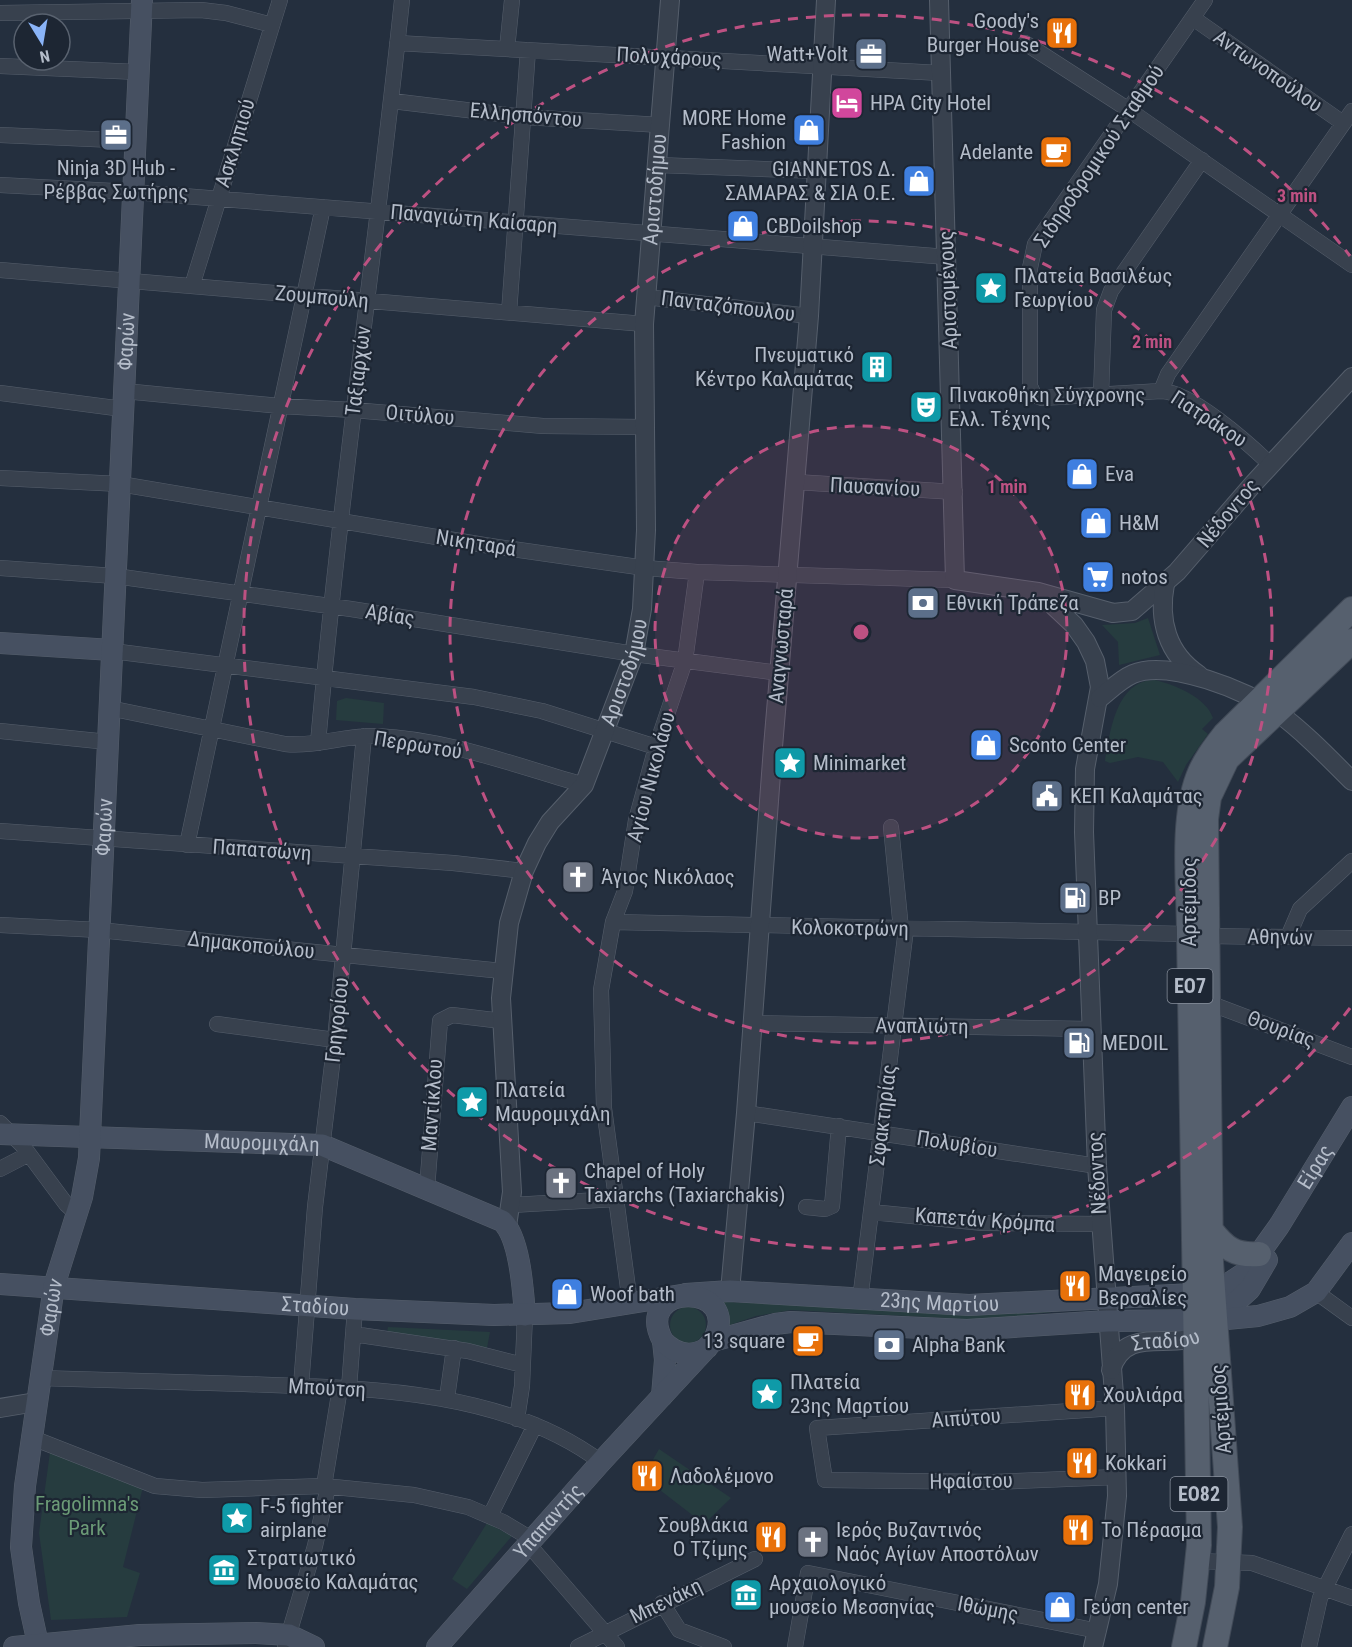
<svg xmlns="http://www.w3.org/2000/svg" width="1352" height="1647" viewBox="0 0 1352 1647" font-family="'Roboto Condensed',sans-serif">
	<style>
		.green { fill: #263c3f }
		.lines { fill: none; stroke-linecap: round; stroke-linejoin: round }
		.minor-casing { stroke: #565f6c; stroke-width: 16 }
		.tertiary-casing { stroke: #565f6c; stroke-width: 20 }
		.secondary-casing { stroke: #565f6c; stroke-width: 22 }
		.primary-casing { stroke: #414a57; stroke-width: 26 }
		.minor { stroke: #38414e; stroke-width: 15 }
		.tertiary { stroke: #38414e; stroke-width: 18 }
		.secondary { stroke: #465061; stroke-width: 21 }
		.primary { stroke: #56606e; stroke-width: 24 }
		.ring { fill: none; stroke: #bd5182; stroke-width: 3; stroke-dasharray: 10 8 }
		.labels { text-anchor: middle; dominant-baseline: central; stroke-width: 4.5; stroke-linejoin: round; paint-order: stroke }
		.shield { fill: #1d2633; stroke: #878f9c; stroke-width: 1.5 }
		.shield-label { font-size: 20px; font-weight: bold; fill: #b4bcc9 }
		.poi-label { font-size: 21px; fill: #b4bcc9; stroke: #1d2633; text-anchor: start }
		.street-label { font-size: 21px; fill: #b4bcc9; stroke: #1d2633 }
		.park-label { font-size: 21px; fill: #6b9a76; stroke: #1d2633 }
		.centre { fill: #bd5182; stroke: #1d2633; stroke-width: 3 }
		.ring-label { font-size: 18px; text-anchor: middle; font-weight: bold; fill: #bd5182; stroke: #1d2633; stroke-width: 4.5; stroke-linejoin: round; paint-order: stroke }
	</style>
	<rect width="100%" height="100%" fill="#242f3e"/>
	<path class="green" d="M1148 618 1160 655 1119 665 1118 642 1102 625 1135 623Z
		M1155 680C1175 685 1206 697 1213 718L1202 729 1208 734 1186 765 1178 782 1163 762 1138 757 1110 763 1105 761C1110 732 1116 680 1155 680Z
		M346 698 384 703 383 724 336 720 337 701Z
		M724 1302 949 1311 1069 1310 983 1320 791 1310 756 1316 724 1327 720 1303Z
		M670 1325a18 18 0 1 1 36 0a18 18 0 1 1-36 0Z
		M388 1327 490 1332 487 1348 387 1333Z
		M659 1449 731 1498 704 1524 643 1477Z
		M50 1452 143 1487 123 1567 140 1573 127 1617 51 1620 39 1533Z
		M487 1523 512 1536 467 1589 452 1579Z"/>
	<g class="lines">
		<defs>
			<path id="minor" d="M1205 0 1035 244 1030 268V386L1034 395 1042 398 1161 391C1190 391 1249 444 1270 464
				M0 13 201 10 226 13 272 25
				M1193 18 1343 123
				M397 43 940 73
				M1025 43 1129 110 1352 265
				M507 49 512 0
				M0 66 138 72
				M392 101 524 117 661 125
				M0 135 136 141
				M658 165 817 171
				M0 185 133 192 947 257
				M0 270 644 324
				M192 286 280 0
				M646 297 809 316
				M509 313 528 50
				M124 391 280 406 353 410 543 426 645 427
				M1161 391 1168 374 1352 111
				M0 393 123 409
				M1101 395 1104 310 1111 291 1202 160
				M0 478 120 484 484 545 645 568 697 572 955 580
				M796 482 955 492
				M0 568 115 576 351 609 634 654 779 673
				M112 651 474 697 542 711 656 747
				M109 708 285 744C316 747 345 735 377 736 447 739 517 766 584 785
				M0 731 108 742
				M318 743C340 494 376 248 402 0
				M891 827 901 929
				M0 831 453 863 524 871
				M187 845 323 207
				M613 922 1189 934
				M0 925 99 930 502 971
				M1208 936 1352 938
				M1288 937 1300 909 1352 861
				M1209 1003 1352 1057
				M754 1023 1091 1029
				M217 1024 335 1040
				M746 1113 1097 1166
				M0 1123 23 1146 66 1204 78 1215
				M0 1169 29 1154
				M427 1189 440 1021 452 1015 502 1021
				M512 1205 616 1199
				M806 1207 825 1209 832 1206 839 1126
				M871 1212 983 1223 1100 1224
				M1316 1292 1352 1318
				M860 1300 906 929
				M630 1303 604 1108 601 990 613 922 625 891 636 820 656 747 685 661 697 572
				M353 1334 468 1351 523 1365
				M39 1378C108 1380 176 1382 244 1384 362 1388 502 1388 601 1462
				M301 1386 315 1207 335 1040 364 736
				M349 1388 355 1309
				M447 1398 454 1348
				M1115 1408 817 1428 825 1480 993 1482 1117 1477
				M517 1419 522 1386 525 1315
				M30 1437 155 1486 202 1490 324 1486 414 1495 468 1507 503 1522 533 1540
				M324 1486 340 1388
				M490 1516 535 1425
				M529 1545 617 1647
				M1198 1561 1252 1563 1352 1598
				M662 1603 679 1630 724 1647
				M285 1647 315 1546 328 1487
				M578 1647 755 1559
				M795 1647 808 1573 1098 1631
				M1309 1647 1320 1598 1352 1534"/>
			<g id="tertiary">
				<path d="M939 0 955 580 1038 592 1113 613 1132 611 1177 572 1254 483 1352 377"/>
				<path d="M1165 584C1158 620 1167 654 1199 675"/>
				<path d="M1040 593 1074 625 1086 642 1095 661 1100 687 1085 769 1084 832 1097 1166 1115 1408 1117 1496 1108 1584 1093 1647"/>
				<path d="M1100 698C1110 690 1121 679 1133 674 1168 659 1248 691 1277 712 1304 732 1328 757 1352 781"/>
				<path id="s1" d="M507 1226 512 1192 501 998 509 923 524 871 537 843 550 822 584 785 634 654 642 609 646 530 644 324 670 0"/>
				<path d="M730 1291 746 1113 773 747 809 316 826 0"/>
				<path id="s2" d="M1111 1370C1126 1321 1178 1355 1204 1331"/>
				<path d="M0 1408 36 1402"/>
			</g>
			<g id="secondary">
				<path d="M0 643 112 650"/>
				<path id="s3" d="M0 1134 322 1145 502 1221C520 1238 523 1290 525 1315"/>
				<path id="s4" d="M0 1284 355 1309 494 1315 570 1313 681 1295"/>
				<path id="s5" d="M686 1294 730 1291 969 1305 1214 1293 1246 1272 1279 1226 1352 1107"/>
				<path d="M1216 1320 1250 1289 1267 1260"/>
				<path d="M713 1341 775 1324 791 1322 967 1330 1107 1321 1216 1320 1258 1316 1290 1307 1316 1292 1352 1243"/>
				<path d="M662 1396 665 1360 663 1341"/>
				<path id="s6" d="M38 1644 29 1603 21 1547 25 1486 54 1286 82 1197 89 1158 142 0"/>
				<path d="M14 1647 140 1635 256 1633 289 1635 314 1647"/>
				<path id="s7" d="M437 1647 601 1462 713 1341C745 1281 631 1282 663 1341 676 1355 691 1358 707 1348"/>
			</g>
			<path id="primary" d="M1211 1230C1225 1248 1235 1256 1259 1254
				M1184 1647 1193 1602 1199 1545 1189 934C1189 887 1181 822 1198 777 1204 761 1214 748 1225 734L1352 609
				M1215 1647 1227 1587 1230 1527 1211 1262 1206 819 1209 797 1227 759 1352 641"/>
		</defs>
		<use href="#minor" class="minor-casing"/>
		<use href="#tertiary" class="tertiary-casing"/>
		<use href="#secondary" class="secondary-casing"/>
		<use href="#primary" class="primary-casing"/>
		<use href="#minor" class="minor"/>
		<use href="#tertiary" class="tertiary"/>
		<use href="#secondary" class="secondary"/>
		<use href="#primary" class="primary"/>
	</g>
	<circle cx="861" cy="632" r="206" fill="#bd5182" fill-opacity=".12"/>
	<g class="ring">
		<circle cx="861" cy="632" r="206"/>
		<circle cx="861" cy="632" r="411"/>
		<path d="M1350 1008A617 617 0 1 1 1350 256"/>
	</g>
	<defs>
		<symbol id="restaurant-square" viewBox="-11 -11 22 22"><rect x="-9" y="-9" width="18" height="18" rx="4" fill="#e8710a" stroke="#1d2633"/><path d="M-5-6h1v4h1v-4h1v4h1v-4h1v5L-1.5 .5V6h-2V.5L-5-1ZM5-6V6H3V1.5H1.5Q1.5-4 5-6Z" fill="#fff"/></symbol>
		<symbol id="office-square" viewBox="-11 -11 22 22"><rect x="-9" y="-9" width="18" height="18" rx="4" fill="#5c6f8a" stroke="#1d2633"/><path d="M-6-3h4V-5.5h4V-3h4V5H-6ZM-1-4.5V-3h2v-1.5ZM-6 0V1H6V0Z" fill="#fff"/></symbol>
		<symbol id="hotel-square" viewBox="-11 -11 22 22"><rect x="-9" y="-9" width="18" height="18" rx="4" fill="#d1479c" stroke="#1d2633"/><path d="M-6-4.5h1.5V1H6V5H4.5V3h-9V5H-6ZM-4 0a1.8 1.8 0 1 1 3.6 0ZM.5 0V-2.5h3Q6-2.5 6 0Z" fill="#fff"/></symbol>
		<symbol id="shop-square" viewBox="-11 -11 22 22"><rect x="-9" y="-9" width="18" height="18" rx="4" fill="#3f7fe0" stroke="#1d2633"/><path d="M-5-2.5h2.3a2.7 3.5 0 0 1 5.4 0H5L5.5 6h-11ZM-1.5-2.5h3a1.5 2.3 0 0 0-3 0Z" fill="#fff"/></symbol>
		<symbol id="cafe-square" viewBox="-11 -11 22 22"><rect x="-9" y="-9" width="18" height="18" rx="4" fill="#e8710a" stroke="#1d2633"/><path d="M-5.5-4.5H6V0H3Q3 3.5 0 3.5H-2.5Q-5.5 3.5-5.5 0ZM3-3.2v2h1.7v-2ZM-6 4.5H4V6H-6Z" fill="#fff"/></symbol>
		<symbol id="sight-square" viewBox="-11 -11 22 22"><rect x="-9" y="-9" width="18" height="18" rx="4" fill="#0f9aa8" stroke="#1d2633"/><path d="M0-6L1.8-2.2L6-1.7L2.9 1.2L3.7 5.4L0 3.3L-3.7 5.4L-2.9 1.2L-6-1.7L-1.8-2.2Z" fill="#fff"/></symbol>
		<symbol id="building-square" viewBox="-11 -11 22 22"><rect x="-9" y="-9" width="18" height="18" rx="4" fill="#0f9aa8" stroke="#1d2633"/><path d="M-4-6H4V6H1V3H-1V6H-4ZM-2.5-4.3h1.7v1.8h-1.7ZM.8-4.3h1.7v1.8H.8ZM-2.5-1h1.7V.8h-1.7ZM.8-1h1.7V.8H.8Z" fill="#fff"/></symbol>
		<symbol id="theatre-square" viewBox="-11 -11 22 22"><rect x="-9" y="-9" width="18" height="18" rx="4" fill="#0f9aa8" stroke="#1d2633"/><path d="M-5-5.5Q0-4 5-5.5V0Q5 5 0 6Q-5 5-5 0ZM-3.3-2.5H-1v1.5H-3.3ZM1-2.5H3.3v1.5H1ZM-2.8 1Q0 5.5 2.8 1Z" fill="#fff"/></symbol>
		<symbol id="supermarket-square" viewBox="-11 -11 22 22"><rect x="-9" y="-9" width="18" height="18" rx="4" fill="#3f7fe0" stroke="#1d2633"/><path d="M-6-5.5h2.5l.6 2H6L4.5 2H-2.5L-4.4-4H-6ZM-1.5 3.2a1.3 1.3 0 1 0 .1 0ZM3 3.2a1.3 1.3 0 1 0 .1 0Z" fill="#fff"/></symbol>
		<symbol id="bank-square" viewBox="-11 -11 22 22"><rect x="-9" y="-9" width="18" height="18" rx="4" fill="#5c6f8a" stroke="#1d2633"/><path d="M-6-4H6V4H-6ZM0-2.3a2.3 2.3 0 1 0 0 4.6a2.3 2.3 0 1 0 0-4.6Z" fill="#fff"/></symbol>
		<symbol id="civic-square" viewBox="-11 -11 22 22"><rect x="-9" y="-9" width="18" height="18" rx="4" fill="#5c6f8a" stroke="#1d2633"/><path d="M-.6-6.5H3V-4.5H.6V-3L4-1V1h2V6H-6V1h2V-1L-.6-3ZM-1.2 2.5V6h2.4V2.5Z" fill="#fff"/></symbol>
		<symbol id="church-square" viewBox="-11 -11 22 22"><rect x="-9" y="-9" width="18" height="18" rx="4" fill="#6b7280" stroke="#1d2633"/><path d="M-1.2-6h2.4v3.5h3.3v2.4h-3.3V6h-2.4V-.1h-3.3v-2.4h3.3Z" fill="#fff"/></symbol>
		<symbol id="fuel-square" viewBox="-11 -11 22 22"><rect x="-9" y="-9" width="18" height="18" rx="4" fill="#5c6f8a" stroke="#1d2633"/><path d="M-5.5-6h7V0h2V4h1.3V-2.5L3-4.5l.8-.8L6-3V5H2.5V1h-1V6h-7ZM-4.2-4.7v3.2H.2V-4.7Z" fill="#fff"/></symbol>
		<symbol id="museum-square" viewBox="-11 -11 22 22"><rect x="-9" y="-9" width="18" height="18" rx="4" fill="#0f9aa8" stroke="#1d2633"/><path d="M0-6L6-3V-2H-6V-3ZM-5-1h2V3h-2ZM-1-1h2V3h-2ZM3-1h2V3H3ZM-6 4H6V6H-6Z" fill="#fff"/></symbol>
	</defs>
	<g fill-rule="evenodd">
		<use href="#restaurant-square" x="1043" y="14" width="38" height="38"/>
		<use href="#office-square" x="852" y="35" width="38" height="38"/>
		<use href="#hotel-square" x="828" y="84" width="38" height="38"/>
		<use href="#shop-square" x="790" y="111" width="38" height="38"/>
		<use href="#office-square" x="97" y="116" width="38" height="38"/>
		<use href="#cafe-square" x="1037" y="133" width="38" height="38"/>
		<use href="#shop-square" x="900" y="162" width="38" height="38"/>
		<use href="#shop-square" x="724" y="207" width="38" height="38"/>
		<use href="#sight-square" x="972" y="269" width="38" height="38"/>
		<use href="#building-square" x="858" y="348" width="38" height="38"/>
		<use href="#theatre-square" x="907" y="388" width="38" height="38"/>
		<use href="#shop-square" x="1063" y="455" width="38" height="38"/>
		<use href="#shop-square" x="1077" y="504" width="38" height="38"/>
		<use href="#supermarket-square" x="1079" y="558" width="38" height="38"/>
		<use href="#bank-square" x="904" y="584" width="38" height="38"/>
		<use href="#shop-square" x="967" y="726" width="38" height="38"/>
		<use href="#sight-square" x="771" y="744" width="38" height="38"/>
		<use href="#civic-square" x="1028" y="777" width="38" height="38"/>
		<use href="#church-square" x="559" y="858" width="38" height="38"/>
		<use href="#fuel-square" x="1056" y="879" width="38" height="38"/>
		<use href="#fuel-square" x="1060" y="1024" width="38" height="38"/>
		<use href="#sight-square" x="453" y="1083" width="38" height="38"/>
		<use href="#church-square" x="542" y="1164" width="38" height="38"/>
		<use href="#restaurant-square" x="1056" y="1267" width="38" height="38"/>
		<use href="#shop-square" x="548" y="1275" width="38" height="38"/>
		<use href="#cafe-square" x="789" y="1322" width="38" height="38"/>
		<use href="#bank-square" x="870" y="1326" width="38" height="38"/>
		<use href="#sight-square" x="748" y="1375" width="38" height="38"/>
		<use href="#restaurant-square" x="1061" y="1376" width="38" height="38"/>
		<use href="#restaurant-square" x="1063" y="1444" width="38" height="38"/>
		<use href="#restaurant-square" x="628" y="1457" width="38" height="38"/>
		<use href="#sight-square" x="218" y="1499" width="38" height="38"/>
		<use href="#restaurant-square" x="1059" y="1511" width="38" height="38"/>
		<use href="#restaurant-square" x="752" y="1518" width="38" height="38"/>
		<use href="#church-square" x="794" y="1523" width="38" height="38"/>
		<use href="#museum-square" x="205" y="1551" width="38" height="38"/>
		<use href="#museum-square" x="727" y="1576" width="38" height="38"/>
		<use href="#shop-square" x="1041" y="1588" width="38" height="38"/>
	</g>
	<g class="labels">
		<g class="shield">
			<rect x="1167.5" y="969" width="45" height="34" rx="4.5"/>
			<rect x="1170.5" y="1477" width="57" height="34" rx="4.5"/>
		</g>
		<g class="shield-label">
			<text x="1190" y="986">ΕΟ7</text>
			<text x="1199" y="1494">ΕΟ82</text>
		</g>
		<g class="poi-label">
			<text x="1039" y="21" text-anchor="end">Goody's<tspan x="1039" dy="24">Burger House</tspan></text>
			<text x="848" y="54" text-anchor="end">Watt+Volt</text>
			<text x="870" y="103">HPA City Hotel</text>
			<text x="786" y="118" text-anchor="end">MORE Home<tspan x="786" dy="24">Fashion</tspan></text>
			<text x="1033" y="152" text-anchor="end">Adelante</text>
			<text x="116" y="168" text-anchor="middle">Ninja 3D Hub -<tspan x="116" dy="24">Ρέββας Σωτήρης</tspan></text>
			<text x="896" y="169" text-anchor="end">GIANNETOS Δ.<tspan x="896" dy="24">ΣΑΜΑΡΑΣ &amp; ΣΙΑ Ο.Ε.</tspan></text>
			<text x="766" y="226">CBDoilshop</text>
			<text x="1014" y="276">Πλατεία Βασιλέως<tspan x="1014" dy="24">Γεωργίου</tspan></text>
			<text x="854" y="355" text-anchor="end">Πνευματικό<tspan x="854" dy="24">Κέντρο Καλαμάτας</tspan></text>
			<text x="949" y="395">Πινακοθήκη Σύγχρονης<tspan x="949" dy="24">Ελλ. Τέχνης</tspan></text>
			<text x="1105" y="474">Eva</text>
			<text x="1119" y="523">H&amp;M</text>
			<text x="1121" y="577">notos</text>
			<text x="946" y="603">Εθνική Τράπεζα</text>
			<text x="1009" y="745">Sconto Center</text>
			<text x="813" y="763">Minimarket</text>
			<text x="1070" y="796">ΚΕΠ Καλαμάτας</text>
			<text x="601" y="877">Άγιος Νικόλαος</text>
			<text x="1098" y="898">BP</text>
			<text x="1102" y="1043">MEDOIL</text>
			<text x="495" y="1090">Πλατεία<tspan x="495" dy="24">Μαυρομιχάλη</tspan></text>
			<text x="584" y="1171">Chapel of Holy<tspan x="584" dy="24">Taxiarchs (Taxiarchakis)</tspan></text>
			<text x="1098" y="1274">Μαγειρείο<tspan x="1098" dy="24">Βερσαλίες</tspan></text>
			<text x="590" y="1294">Woof bath</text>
			<text x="785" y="1341" text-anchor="end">13 square</text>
			<text x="912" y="1345">Alpha Bank</text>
			<text x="790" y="1382">Πλατεία<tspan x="790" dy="24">23ης Μαρτίου</tspan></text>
			<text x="1103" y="1395">Χουλιάρα</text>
			<text x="1105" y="1463">Kokkari</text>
			<text x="670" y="1476">Λαδολέμονο</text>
			<text x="260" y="1506">F-5 fighter<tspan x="260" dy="24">airplane</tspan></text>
			<text x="748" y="1525" text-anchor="end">Σουβλάκια<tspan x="748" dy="24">Ο Τζίμης</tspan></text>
			<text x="836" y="1530">Ιερός Βυζαντινός<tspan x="836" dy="24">Ναός Αγίων Αποστόλων</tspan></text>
			<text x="1101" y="1530">Το Πέρασμα</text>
			<text x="247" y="1558">Στρατιωτικό<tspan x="247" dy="24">Μουσείο Καλαμάτας</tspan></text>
			<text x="769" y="1583">Αρχαιολογικό<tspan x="769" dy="24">μουσείο Μεσσηνίας</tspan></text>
			<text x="1083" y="1607">Γεύση center</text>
		</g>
		<g class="street-label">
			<text transform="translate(669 57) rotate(3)">Πολυχάρους</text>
			<text transform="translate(1268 71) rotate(35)">Αντωνοπούλου</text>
			<text transform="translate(526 115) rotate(5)">Ελλησπόντου</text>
			<text transform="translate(235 143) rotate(-73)">Ασκληπιού</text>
			<text transform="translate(1099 156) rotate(-56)">Σιδηροδρομικού Σταθμού</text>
			<text stroke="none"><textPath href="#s1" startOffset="1070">Αριστοδήμου</textPath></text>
			<text transform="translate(474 219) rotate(5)">Παναγιώτη Καίσαρη</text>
			<text transform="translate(948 290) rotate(-92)">Αριστομένους</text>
			<text transform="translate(322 297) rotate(5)">Ζουμπούλη</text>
			<text transform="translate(728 306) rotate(7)">Πανταζόπουλου</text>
			<text stroke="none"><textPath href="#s6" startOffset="1312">Φαρών</textPath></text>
			<text transform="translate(358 371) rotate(-83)">Ταξιαρχών</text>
			<text transform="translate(420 415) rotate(5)">Οιτύλου</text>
			<text transform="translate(1209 419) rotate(33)">Γιατράκου</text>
			<text transform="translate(875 487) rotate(3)">Παυσανίου</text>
			<text transform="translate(1228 513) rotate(-50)">Νέδοντος</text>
			<text transform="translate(476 543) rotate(9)">Νικηταρά</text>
			<text transform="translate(390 615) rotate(9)">Αβίας</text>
			<text transform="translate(781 646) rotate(-85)">Αναγνωσταρά</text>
			<text stroke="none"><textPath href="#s1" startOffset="584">Αριστοδήμου</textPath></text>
			<text transform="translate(418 745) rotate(9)">Περρωτού</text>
			<text transform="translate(651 777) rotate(-75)">Αγίου Νικολάου</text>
			<text stroke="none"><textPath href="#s6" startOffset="826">Φαρών</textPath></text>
			<text transform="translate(262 850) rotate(4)">Παπατσώνη</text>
			<text transform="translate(1189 902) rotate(-90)">Αρτέμιδος</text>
			<text transform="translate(850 928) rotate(1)">Κολοκοτρώνη</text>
			<text transform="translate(1280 937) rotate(1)">Αθηνών</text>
			<text transform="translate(251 945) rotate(6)">Δημακοπούλου</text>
			<text transform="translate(337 1020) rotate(-84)">Γρηγορίου</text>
			<text transform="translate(922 1026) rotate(1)">Αναπλιώτη</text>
			<text transform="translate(1281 1029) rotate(20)">Θουρίας</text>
			<text transform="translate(432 1105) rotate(-86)">Μαντίκλου</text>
			<text transform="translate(883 1115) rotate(-83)">Σφακτηρίας</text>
			<text stroke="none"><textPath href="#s3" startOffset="262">Μαυρομιχάλη</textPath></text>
			<text transform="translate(957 1144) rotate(9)">Πολυβίου</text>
			<text stroke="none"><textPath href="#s5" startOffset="693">Είρας</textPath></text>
			<text transform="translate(1097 1173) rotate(-93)">Νέδοντος</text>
			<text transform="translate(985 1220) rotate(4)">Καπετάν Κρόμπα</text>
			<text stroke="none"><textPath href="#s5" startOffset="254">23ης Μαρτίου</textPath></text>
			<text stroke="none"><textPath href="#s4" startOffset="316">Σταδίου</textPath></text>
			<text stroke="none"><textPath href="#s6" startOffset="340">Φαρών</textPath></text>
			<text stroke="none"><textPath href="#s2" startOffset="68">Σταδίου</textPath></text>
			<text transform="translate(327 1388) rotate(3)">Μπούτση</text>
			<text transform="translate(1221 1409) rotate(-94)">Αρτέμιδος</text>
			<text transform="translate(966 1418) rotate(-4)">Αιπύτου</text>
			<text transform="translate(971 1481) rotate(-1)">Ηφαίστου</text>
			<text stroke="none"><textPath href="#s7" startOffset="168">Υπαπαντής</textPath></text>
			<text transform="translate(666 1601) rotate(-26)">Μπενάκη</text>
			<text transform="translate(988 1609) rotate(11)">Ιθώμης</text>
		</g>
		<g class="park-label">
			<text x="87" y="1504">Fragolimna's<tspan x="87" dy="24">Park</tspan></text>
		</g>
	</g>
	<circle cx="861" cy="632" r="9" class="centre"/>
	<g class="ring-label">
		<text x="1297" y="202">3 min</text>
		<text x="1152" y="348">2 min</text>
		<text x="1007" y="493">1 min</text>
	</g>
	<g transform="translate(42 42) rotate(169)"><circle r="28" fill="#1d2633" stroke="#59626f" stroke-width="1.5"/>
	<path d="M0-4.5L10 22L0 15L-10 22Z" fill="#8ab4f8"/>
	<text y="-9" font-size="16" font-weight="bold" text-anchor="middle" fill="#b4bcc9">N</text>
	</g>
</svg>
